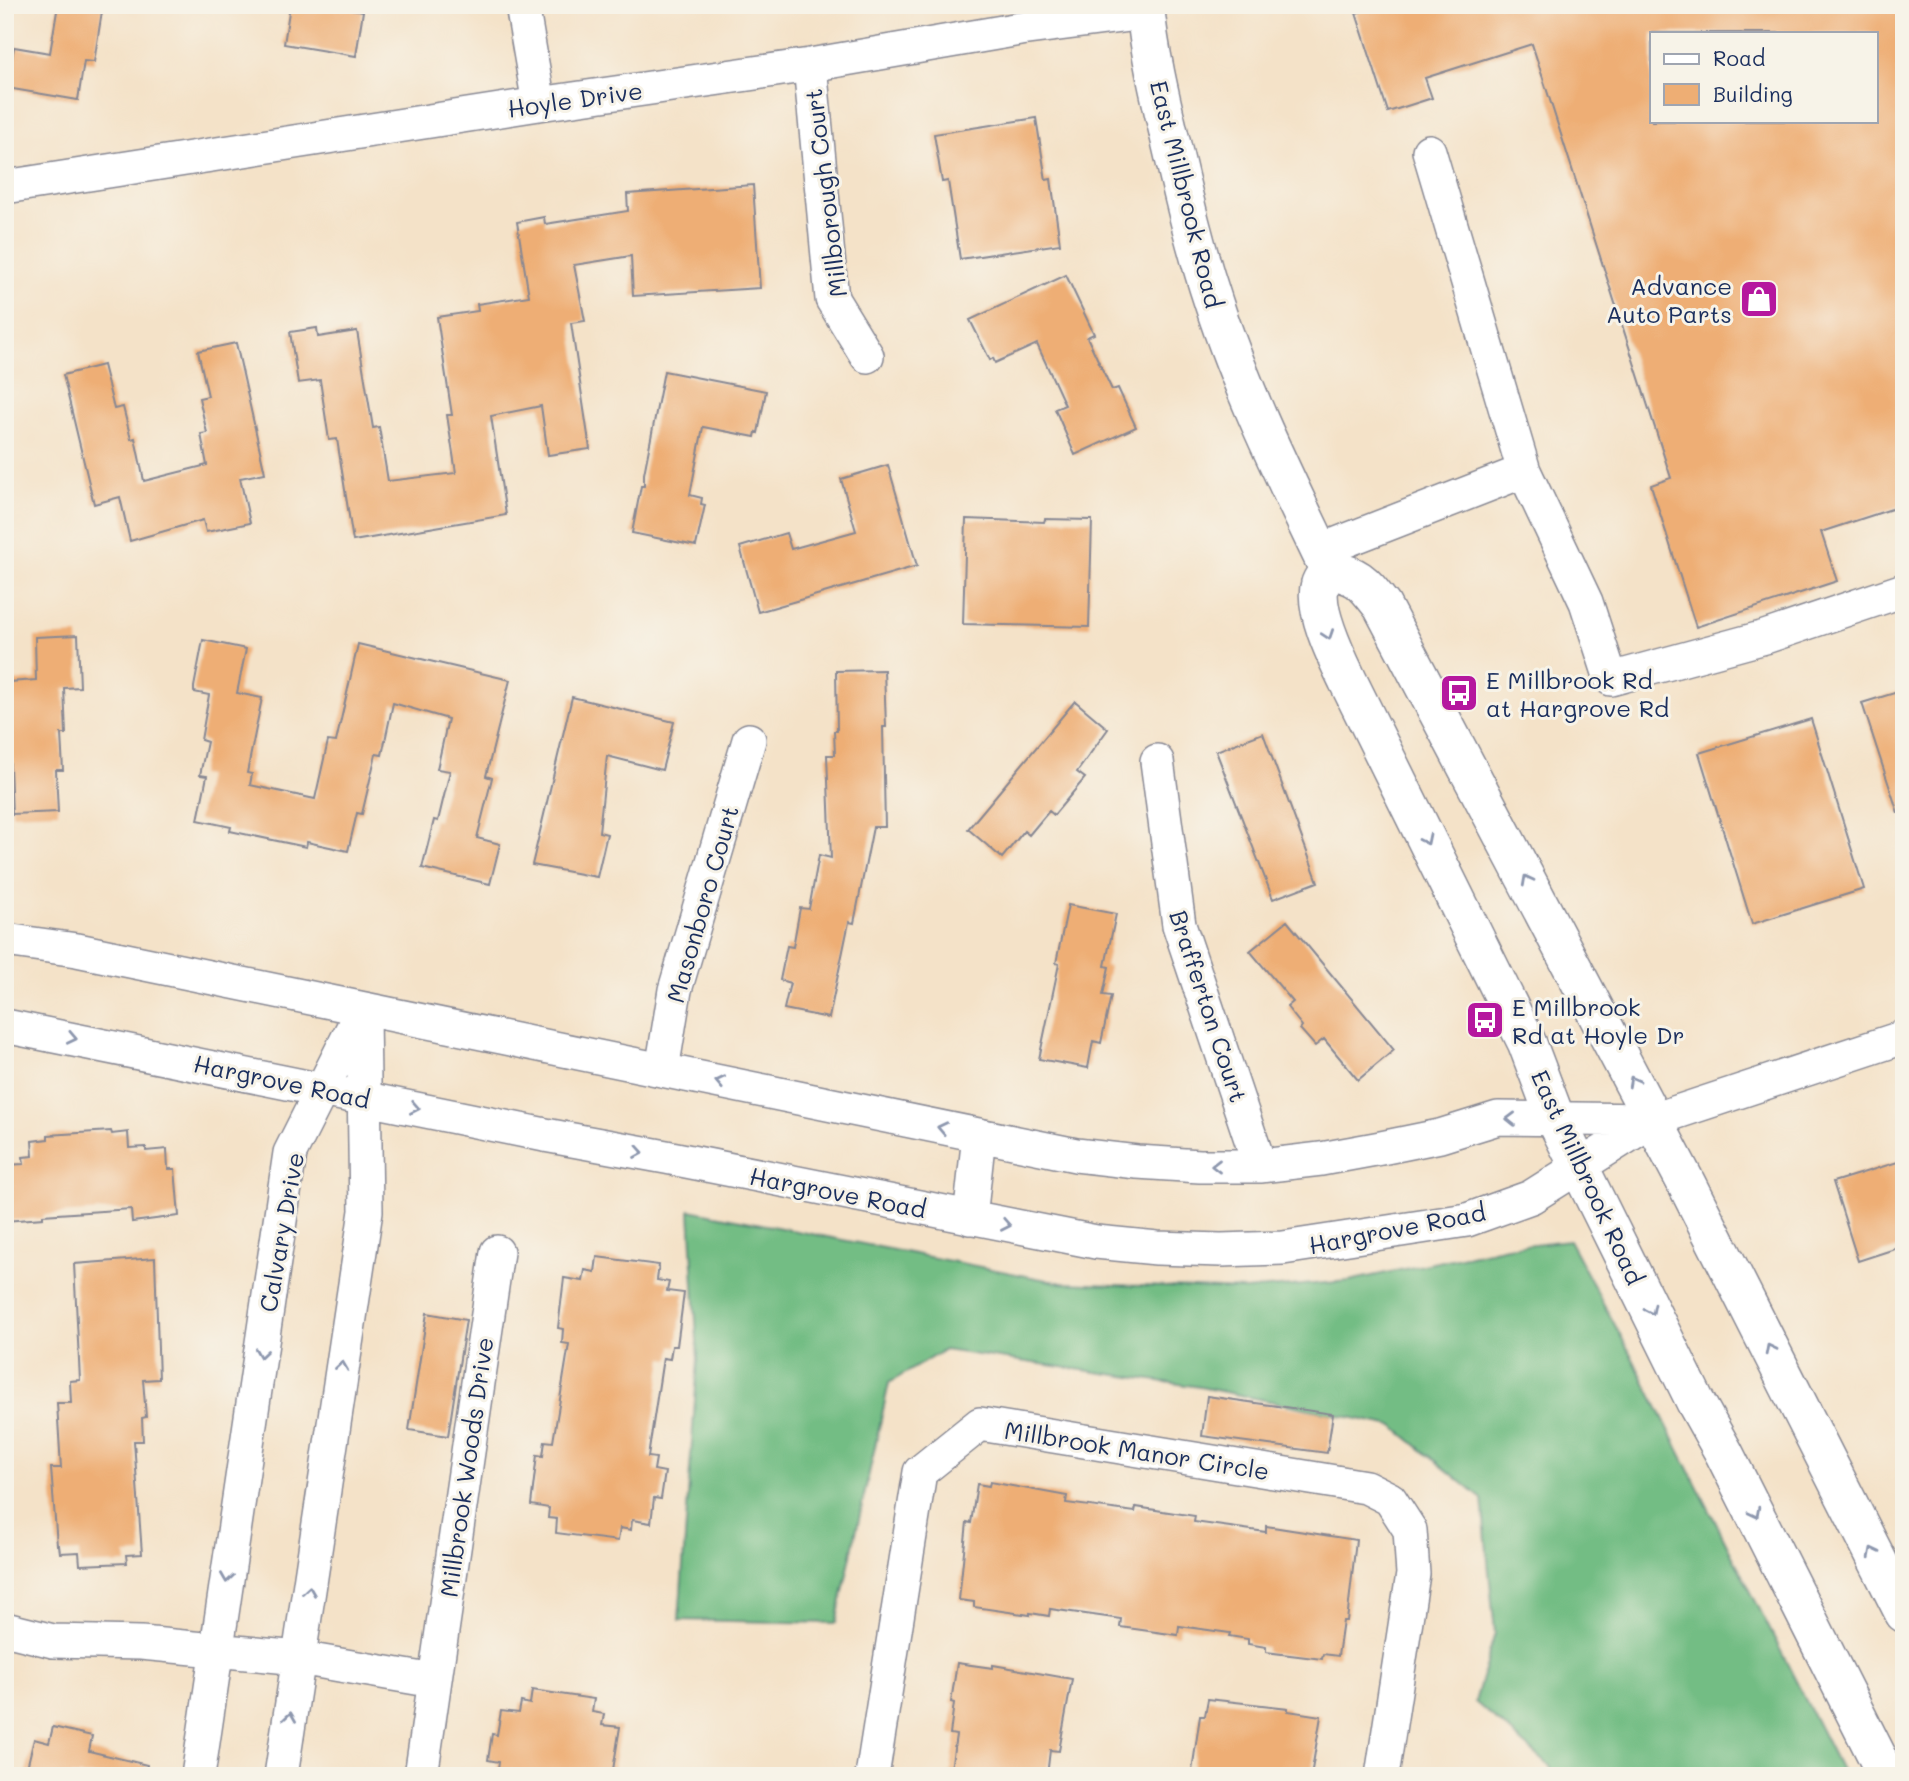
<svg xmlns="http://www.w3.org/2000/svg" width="1909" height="1781" viewBox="0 0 1909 1781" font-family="Mali,sans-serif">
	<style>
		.forest { fill: #73bd84; stroke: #477671; stroke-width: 2 }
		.building { fill: #eeae74; fill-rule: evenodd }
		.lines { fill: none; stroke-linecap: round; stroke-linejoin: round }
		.minor-casing { stroke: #888893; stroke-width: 36 }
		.major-casing { stroke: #888893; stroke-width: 41 }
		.minor { stroke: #fff; stroke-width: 33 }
		.major { stroke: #fff; stroke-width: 38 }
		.oneway { stroke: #8d97ae }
		.labels { text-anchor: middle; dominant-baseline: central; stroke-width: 6; stroke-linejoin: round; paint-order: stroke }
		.street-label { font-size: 24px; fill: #1b2f5e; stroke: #f7f3e8 }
		.poi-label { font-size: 24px; fill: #1b2f5e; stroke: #f7f3e8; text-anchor: start }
	</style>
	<rect width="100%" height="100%" fill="#f7f3e8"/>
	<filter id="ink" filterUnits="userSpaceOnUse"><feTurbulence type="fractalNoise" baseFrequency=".0143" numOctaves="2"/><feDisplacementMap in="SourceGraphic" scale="14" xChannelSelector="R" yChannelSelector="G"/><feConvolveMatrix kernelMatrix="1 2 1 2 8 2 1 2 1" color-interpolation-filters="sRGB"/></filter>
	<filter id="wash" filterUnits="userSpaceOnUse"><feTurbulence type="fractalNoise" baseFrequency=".00686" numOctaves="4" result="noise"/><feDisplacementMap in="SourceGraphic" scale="28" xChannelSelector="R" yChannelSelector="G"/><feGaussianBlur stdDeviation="1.57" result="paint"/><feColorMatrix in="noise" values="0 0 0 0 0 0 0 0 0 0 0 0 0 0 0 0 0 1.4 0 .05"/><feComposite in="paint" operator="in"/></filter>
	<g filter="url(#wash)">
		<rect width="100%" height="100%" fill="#f4e2c8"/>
		<path class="forest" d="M690 1210 1062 1283 1245 1290 1349 1281 1507 1247 1569 1240 1630 1353 1844 1776H1554L1550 1766 1475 1702 1495 1633 1482 1499 1393 1426 1200 1387 944 1350 889 1383 836 1623 679 1620 698 1359Z"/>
		<g id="blocks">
			<path class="building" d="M58 5H103L94 62 84 61 78 100 7 88 14 47 50 53Z
				M290 5H328L363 11 356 56 284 44Z
				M1381 5H1904V505L1821 532 1837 581 1696 627 1651 485 1671 478 1532 44 1425 78 1432 98 1388 112 1356 13ZM1652 33H1876V121H1652Z
				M1036 118 1046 180 1051 179 1060 244 960 259 948 181 942 182 934 134Z
				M753 185 760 288 633 296 631 256 574 265 585 321 571 323 590 449 548 455 541 406 491 416 506 515 353 541 337 439 329 440 320 380 298 383 290 332 317 328 318 337 357 331 373 428 379 427 388 481 456 473 447 415H452L437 317 478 311 477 304 529 296 517 222 544 217 545 224 628 211 627 194Z
				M1066 275 1094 334 1087 337 1112 390 1118 388 1136 427 1075 455 1055 409 1065 405 1037 344 995 363 993 358 990 360 970 320Z
				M236 343 265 473 240 478 250 523 206 532 203 520 130 541 120 497 94 504 63 375 103 365 114 409 123 407 131 439 135 438 144 481 207 465 201 434 207 433 199 398 208 396 198 351Z
				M664 371 766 391 758 433 756 432 755 437 703 427 690 495 702 498 701 504 705 505 696 546 632 533 641 486H644V474Z
				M888 465 917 566 758 612 740 547 786 533 791 549 856 531 841 479Z
				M966 519 1044 522 1045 519 1092 520 1089 627 963 624Z
				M78 635 80 687 64 688 66 734H61L63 770H56L58 812 12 814 9 742H5V713L10 712 9 682 36 680 35 637Z
				M203 640 246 649 237 693 262 698 247 773 252 774 250 785 315 799 328 741 336 742 358 644 510 680 486 776 492 778 477 838 500 844 490 884 422 868 434 820 438 821 450 771 437 769 448 719 393 703 382 755 376 754 362 814 357 813 348 851 307 842 306 847 230 831 231 827 198 820 207 776 200 775 207 742 201 740 209 695 194 692V687Z
				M884 670 886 727H883L885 827H873L854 923 849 922 829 1018 784 1009 790 983 780 980 787 946 793 947 800 908 809 909 819 855 831 858 827 755H835L834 731H837L836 671Z
				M1904 690V813H1898L1862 703Z
				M572 697 674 722 662 770 607 756 599 832 607 834 597 877 532 865Z
				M1075 701 1108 729 1077 772 1085 778 1054 815 1049 811 1029 835 1024 831 1002 858 968 829Z
				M1811 719 1864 889 1752 924 1699 753Z
				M1263 733 1318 882 1273 899 1216 751Z
				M1068 905 1116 914 1105 966 1109 967 1103 995 1111 996 1101 1043 1093 1041 1088 1068 1039 1059 1059 964 1056 963Z
				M1287 921 1394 1050 1358 1080 1324 1039 1315 1046 1300 1029 1302 1026 1287 1007 1293 1002 1250 951Z
				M111 1131 112 1134 128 1132 129 1148 146 1147V1151L167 1149 168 1169H175L179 1216 132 1222 131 1209 43 1215V1218L5 1221V1165L24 1164 23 1157 33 1156 32 1141 48 1139V1135Z
				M1904 1160V1246L1858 1261 1833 1182Z
				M597 1257 659 1265 657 1280 669 1282 667 1291 684 1293 677 1346H672L670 1359 663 1358 648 1457 656 1458 654 1470 665 1472 661 1499 654 1498 651 1523 632 1520 631 1530 620 1528 618 1541 556 1533 557 1519 548 1518 549 1508 531 1505 537 1455 543 1456 545 1441 553 1442 569 1344 562 1343 563 1329 558 1328 564 1278 583 1281 585 1270 595 1272Z
				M155 1258 159 1379 143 1380 146 1417 142 1418 143 1441H134L142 1554 126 1555 127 1563 80 1565 79 1552 60 1553 59 1545H57L51 1468H61L57 1403H71L70 1381 80 1380 74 1264Z
				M427 1313 466 1320 448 1436 409 1430Z
				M1207 1396 1333 1414 1327 1453 1202 1436Z
				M990 1482 1067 1496 1066 1503 1135 1512 1136 1507 1195 1516 1194 1522 1266 1532V1526L1356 1540 1347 1621H1343L1338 1656 1323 1654 1322 1659 1266 1652V1647L1248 1644V1639L1229 1636 1230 1633 1179 1626 1178 1635 1120 1627 1121 1619 1050 1609 1049 1616 1030 1613V1615L974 1607V1602L959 1600 967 1522 971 1523 977 1484 989 1486Z
				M957 1663 993 1668V1665L1072 1679 1059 1751 1050 1750 1047 1776H950L956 1735 950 1734 954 1703 951 1702Z
				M532 1690 594 1699 592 1712 604 1714 602 1725 620 1727 612 1776H497L499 1762 488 1760 492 1734 497 1735 501 1711 519 1713 521 1702 530 1704Z
				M1208 1699 1288 1708V1711L1321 1716 1311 1776H1210V1774L1192 1771 1200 1716H1205Z
				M53 1727 92 1736 89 1751 147 1765 146 1776H25L34 1739 49 1743Z"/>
		</g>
	</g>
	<g filter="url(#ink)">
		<use href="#blocks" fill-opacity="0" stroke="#888893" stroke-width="2"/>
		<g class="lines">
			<defs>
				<path id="minor" d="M522 5 539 104
					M810 65 832 299 867 356
					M1429 151 1524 471
					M5 187 539 104 810 65 1020 29 1145 13
					M1319 551 1524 471 1586 602 1611 679 1765 637 1904 590
					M1157 761 1179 925 1260 1166
					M5 940 77 950 1076 1155 1137 1162 1200 1166H1260L1321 1159 1381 1148 1440 1136 1498 1118 1653 1120
					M5 1026 545 1135 666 1157 1096 1242 1157 1248 1221 1250 1283 1248 1467 1220 1531 1197 1653 1120 1904 1037
					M662 1070 675 990 749 740
					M970 1218 979 1135
					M5 1629 53 1641 141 1643 299 1658 434 1681
					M198 1776 290 1153 362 1010
					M281 1776 366 1211 363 1016
					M421 1776 497 1252
					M872 1776 920 1472 980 1424 1366 1487 1390 1499 1410 1530 1413 1574 1382 1776"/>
				<path id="major" d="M1145 5C1149 52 1161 101 1172 147 1184 199 1196 250 1213 301 1243 394 1287 482 1329 570
					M1329 570C1326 574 1321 580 1320 585 1313 610 1337 658 1348 681L1527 1043 1556 1120 1695 1401 1724 1453 1887 1776
					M1329 570C1359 575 1363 582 1382 606L1684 1179 1904 1613"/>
			</defs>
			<use href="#minor" class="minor-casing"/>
			<use href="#major" class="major-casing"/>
			<use href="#minor" class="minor"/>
			<use href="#major" class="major"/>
		</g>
		<defs><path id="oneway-chevron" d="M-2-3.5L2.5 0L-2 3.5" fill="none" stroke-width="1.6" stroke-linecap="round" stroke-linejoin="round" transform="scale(1.75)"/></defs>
		<g class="oneway">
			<use href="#oneway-chevron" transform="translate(1328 635) rotate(71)"/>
			<use href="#oneway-chevron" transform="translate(1426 840) rotate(64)"/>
			<use href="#oneway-chevron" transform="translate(1527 880) rotate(-118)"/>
			<use href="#oneway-chevron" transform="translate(72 1038) rotate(12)"/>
			<use href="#oneway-chevron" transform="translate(1633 1081) rotate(-118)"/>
			<use href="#oneway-chevron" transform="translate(720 1082) rotate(-168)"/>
			<use href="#oneway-chevron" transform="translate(415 1108) rotate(11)"/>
			<use href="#oneway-chevron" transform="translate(1511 1119) rotate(-179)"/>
			<use href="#oneway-chevron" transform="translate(942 1128) rotate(-168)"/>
			<use href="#oneway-chevron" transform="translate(639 1152) rotate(10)"/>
			<use href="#oneway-chevron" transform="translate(1216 1166) rotate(180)"/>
			<use href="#oneway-chevron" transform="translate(1006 1225) rotate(11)"/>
			<use href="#oneway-chevron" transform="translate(1651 1310) rotate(64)"/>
			<use href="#oneway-chevron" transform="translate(1770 1349) rotate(-117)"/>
			<use href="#oneway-chevron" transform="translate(261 1353) rotate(98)"/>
			<use href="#oneway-chevron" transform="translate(342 1366) rotate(-82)"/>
			<use href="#oneway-chevron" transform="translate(1755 1513) rotate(63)"/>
			<use href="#oneway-chevron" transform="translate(1873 1552) rotate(-117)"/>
			<use href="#oneway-chevron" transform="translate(227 1578) rotate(98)"/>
			<use href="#oneway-chevron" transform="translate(309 1591) rotate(-82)"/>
			<use href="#oneway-chevron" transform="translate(290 1717) rotate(-82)"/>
		</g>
	</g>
	<defs>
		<symbol id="shop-square" viewBox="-11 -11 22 22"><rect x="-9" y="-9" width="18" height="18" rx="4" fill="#b5179e" stroke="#f7f3e8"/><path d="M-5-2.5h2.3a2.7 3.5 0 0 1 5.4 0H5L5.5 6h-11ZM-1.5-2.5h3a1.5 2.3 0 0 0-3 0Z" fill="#fff"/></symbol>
		<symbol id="bus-square" viewBox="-11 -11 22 22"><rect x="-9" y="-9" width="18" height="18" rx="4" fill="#b5179e" stroke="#f7f3e8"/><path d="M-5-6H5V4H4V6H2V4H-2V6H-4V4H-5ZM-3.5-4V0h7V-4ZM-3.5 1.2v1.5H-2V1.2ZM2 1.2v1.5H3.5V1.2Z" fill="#fff"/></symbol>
	</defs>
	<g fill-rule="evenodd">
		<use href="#shop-square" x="1737" y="277" width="44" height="44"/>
		<use href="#bus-square" x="1437" y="671" width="44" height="44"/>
		<use href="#bus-square" x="1463" y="998" width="44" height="44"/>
	</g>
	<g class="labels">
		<g class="street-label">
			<text transform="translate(575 99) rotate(-8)">Hoyle Drive</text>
			<text transform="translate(825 193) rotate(-97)">Millborough Court</text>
			<text transform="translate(1187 194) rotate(76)">East Millbrook Road</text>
			<text transform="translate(702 904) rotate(-74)">Masonboro Court</text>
			<text transform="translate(1209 1006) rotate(72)">Brafferton Court</text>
			<text transform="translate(282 1081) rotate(12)">Hargrove Road</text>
			<text transform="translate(1588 1177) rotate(65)">East Millbrook Road</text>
			<text transform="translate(838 1192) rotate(11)">Hargrove Road</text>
			<text transform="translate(1397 1228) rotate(-11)">Hargrove Road</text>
			<text transform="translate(281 1232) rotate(-80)">Calvary Drive</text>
			<text transform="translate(1137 1450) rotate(9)">Millbrook Manor Circle</text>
			<text transform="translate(466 1467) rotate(-82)">Millbrook Woods Drive</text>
		</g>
		<g class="poi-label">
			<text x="1732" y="285" text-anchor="end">Advance<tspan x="1732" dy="28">Auto Parts</tspan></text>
			<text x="1486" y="679">E Millbrook Rd<tspan x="1486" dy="28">at Hargrove Rd</tspan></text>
			<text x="1512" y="1006">E Millbrook<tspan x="1512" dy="28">Rd at Hoyle Dr</tspan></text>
		</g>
	</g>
	<rect width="1909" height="1781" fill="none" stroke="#f7f3e8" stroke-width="28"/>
	<rect x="1650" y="32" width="228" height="91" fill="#f7f3e8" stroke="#9fa5b1" stroke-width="2"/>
	<rect x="1664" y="54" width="35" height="10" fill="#ffffff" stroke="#9fa5b1" stroke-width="2"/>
	<text x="1713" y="66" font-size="21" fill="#1b2f5e">Road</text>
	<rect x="1664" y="84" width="35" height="21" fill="#eeae74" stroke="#9fa5b1" stroke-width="2"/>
	<text x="1713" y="102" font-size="21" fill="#1b2f5e">Building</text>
</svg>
